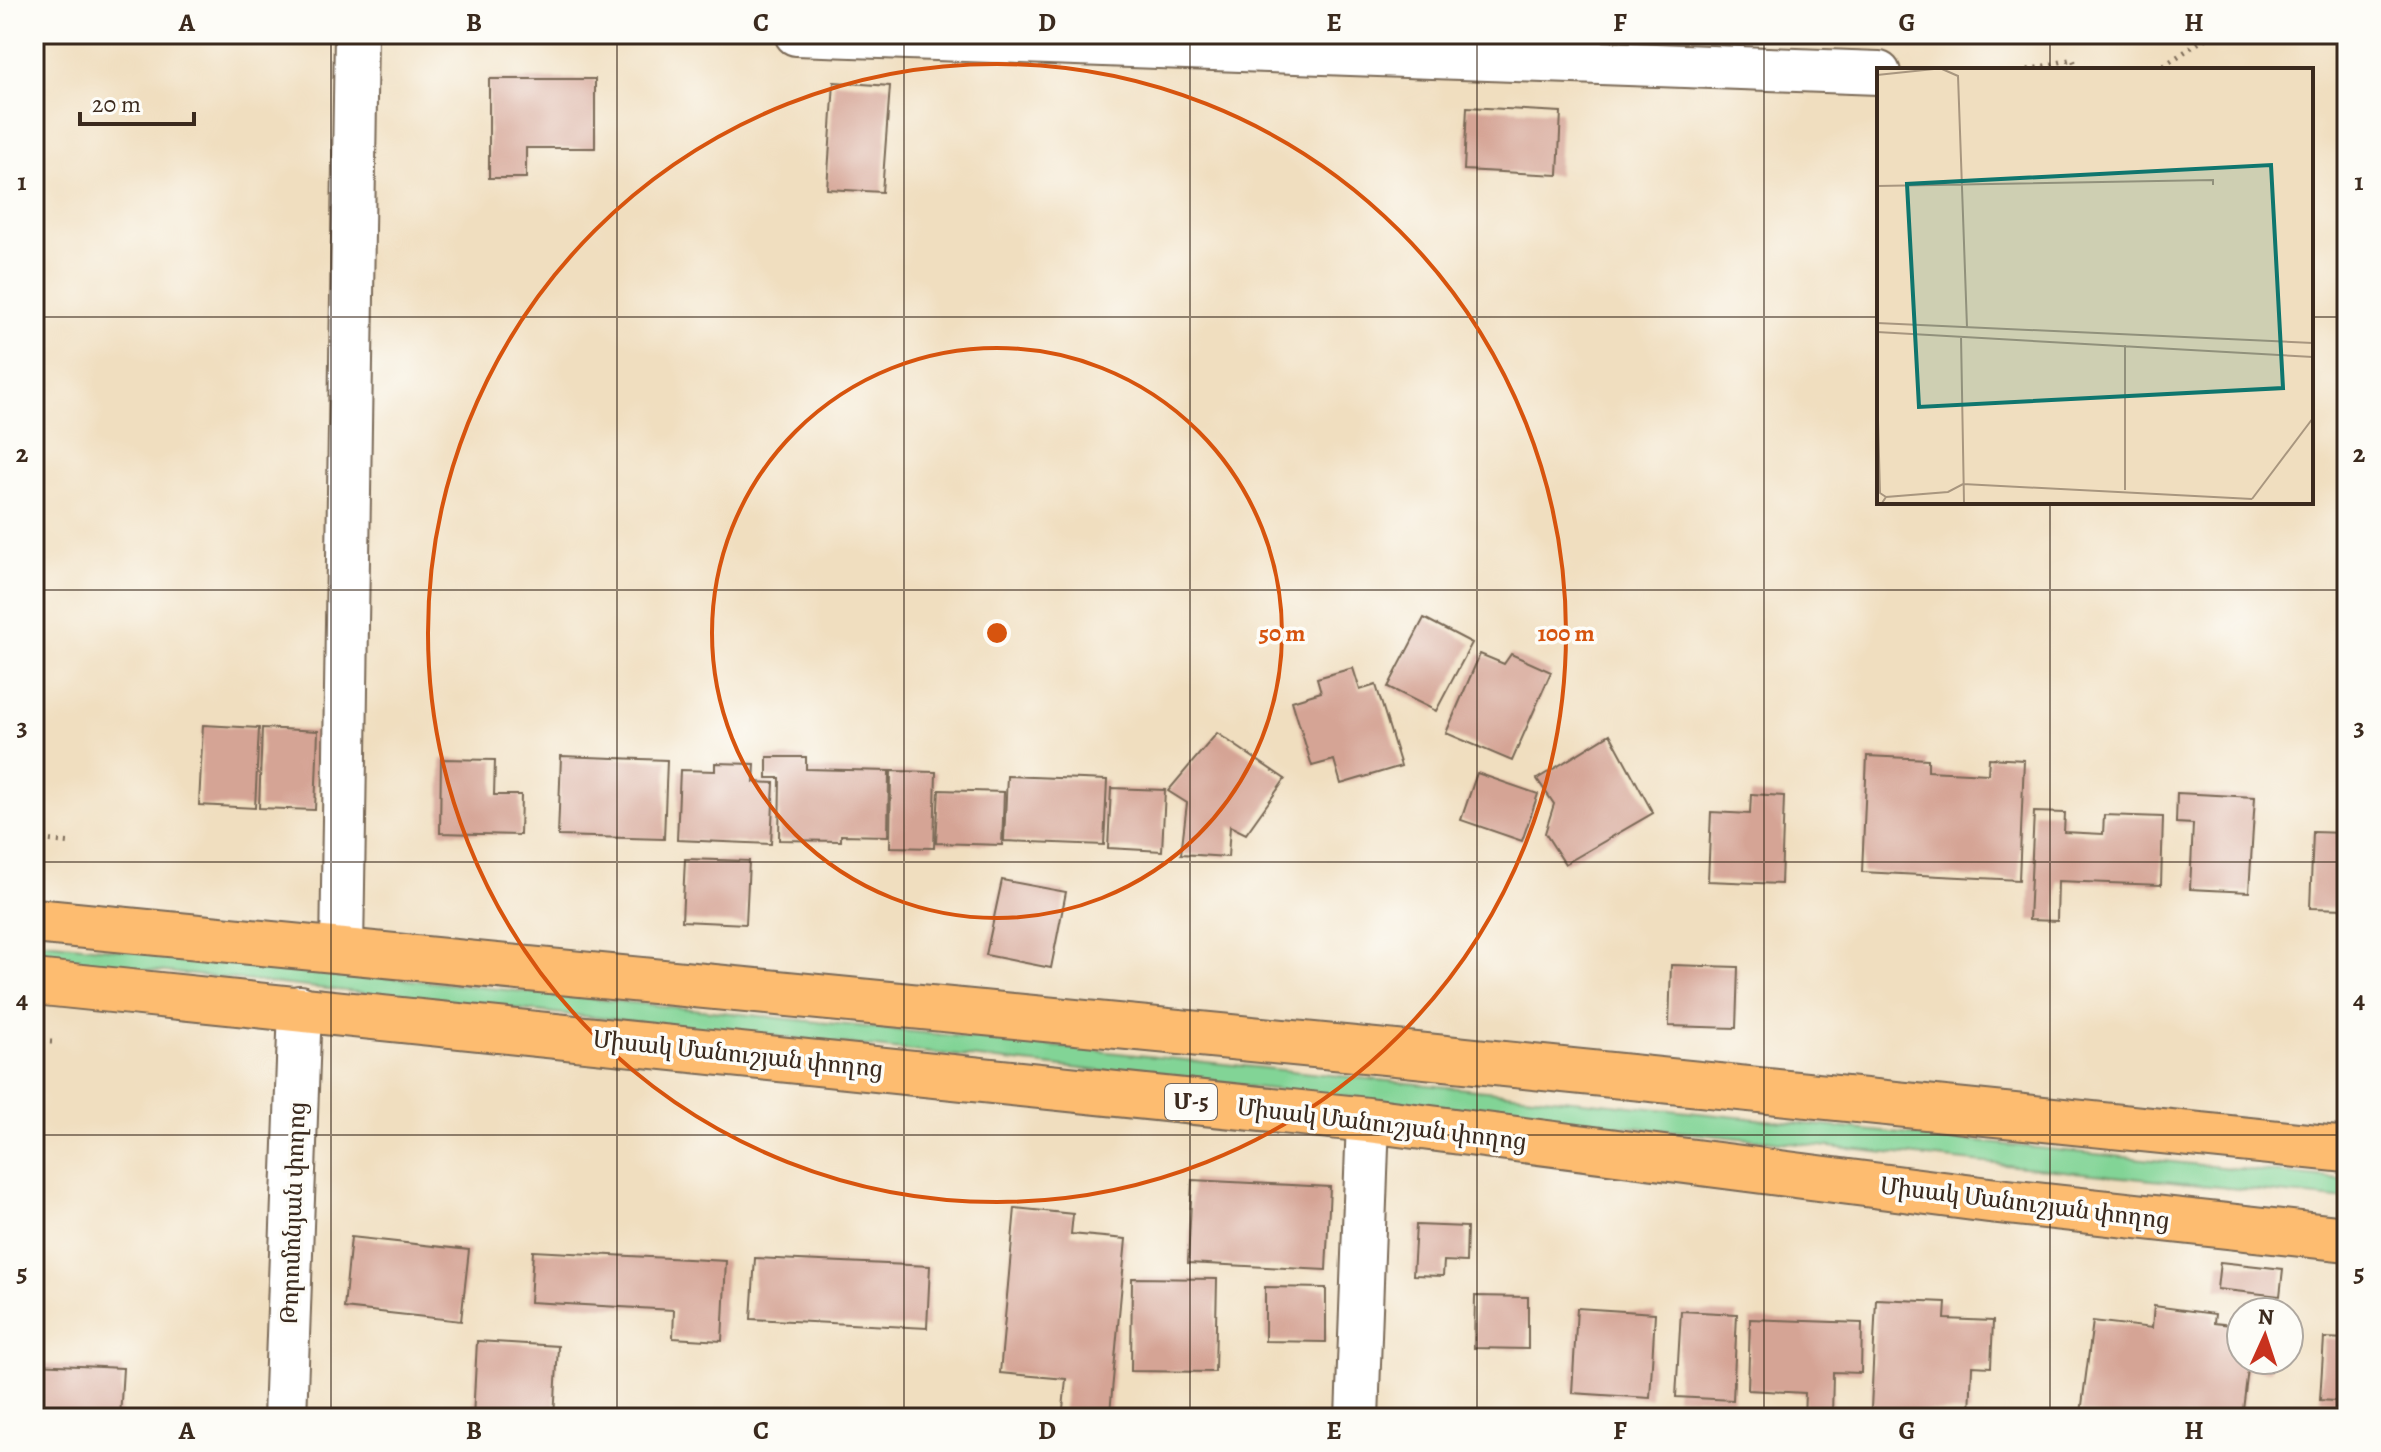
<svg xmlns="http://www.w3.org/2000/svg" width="2381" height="1452" viewBox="0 0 2381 1452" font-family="Alegreya,'Noto Serif Armenian',serif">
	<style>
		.green { fill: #82d496; stroke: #5e7f5a; stroke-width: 2 }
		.building { fill: #d5a495 }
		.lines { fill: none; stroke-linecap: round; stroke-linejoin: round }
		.minor-casing { stroke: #7a6956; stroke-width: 46 }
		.trunk-casing { stroke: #7a6956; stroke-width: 48 }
		.path { stroke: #7a6956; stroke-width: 5; stroke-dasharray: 2 6; stroke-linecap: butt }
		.minor { stroke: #fff; stroke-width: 42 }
		.trunk { stroke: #fdbc70; stroke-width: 44 }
		.grid { fill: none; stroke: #3b2a1e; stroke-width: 2; stroke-opacity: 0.55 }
		.ring { fill: none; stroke: #d7540e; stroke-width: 4 }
		.labels { text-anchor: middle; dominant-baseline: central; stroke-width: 7; stroke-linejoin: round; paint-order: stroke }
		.shield { fill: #fdfcf7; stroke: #75695f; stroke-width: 2 }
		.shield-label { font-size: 22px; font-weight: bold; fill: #3b2a1e }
		.street-label { font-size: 24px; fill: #3b2a1e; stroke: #fdfcf7 }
		.inset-road { fill: none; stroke: #a8967f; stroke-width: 2 }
		.view { fill: #0f766e; fill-opacity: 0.15; stroke: #0f766e; stroke-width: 4 }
		.inset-edge { fill: none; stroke: #3b2a1e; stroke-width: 4 }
		.centre { fill: #d7540e; stroke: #fdfcf7; stroke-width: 4 }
		.ring-label { font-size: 24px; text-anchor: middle; font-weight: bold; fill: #d7540e; stroke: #fdfcf7; stroke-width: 7; stroke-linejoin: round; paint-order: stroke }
		.neatline { fill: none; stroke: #3b2a1e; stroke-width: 3 }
		.grid-label { font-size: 26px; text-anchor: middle; font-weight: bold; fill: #3b2a1e }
	</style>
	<rect width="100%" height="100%" fill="#fdfcf7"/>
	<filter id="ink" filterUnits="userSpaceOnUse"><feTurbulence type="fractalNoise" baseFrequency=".0125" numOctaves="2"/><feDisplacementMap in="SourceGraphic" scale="16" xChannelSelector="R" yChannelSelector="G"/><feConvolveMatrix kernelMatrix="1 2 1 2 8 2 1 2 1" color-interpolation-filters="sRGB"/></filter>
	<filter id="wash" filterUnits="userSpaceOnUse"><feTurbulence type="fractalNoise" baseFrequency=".006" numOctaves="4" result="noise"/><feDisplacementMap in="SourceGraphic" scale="32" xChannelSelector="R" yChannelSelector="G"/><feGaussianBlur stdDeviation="1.8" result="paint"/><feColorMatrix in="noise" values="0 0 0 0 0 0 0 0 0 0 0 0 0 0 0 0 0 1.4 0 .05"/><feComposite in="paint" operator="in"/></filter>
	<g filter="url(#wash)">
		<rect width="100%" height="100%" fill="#f0debf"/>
		<path class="green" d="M34 941 2347 1180V1200L1488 1112 34 958Z"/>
		<g id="blocks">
			<path class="building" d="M489 79H595V148H526V178H489Z
				M834 82 890 86 882 192 827 189Z
				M1467 107 1561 112 1558 175 1464 170Z
				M1424 618 1472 643 1436 711 1388 687Z
				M1480 654 1504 664 1511 654 1551 672 1512 761 1446 733Z
				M1353 668 1360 690 1376 685 1401 766 1341 784 1334 760 1312 766 1292 701 1321 692 1317 678Z
				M203 725 259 728 255 808 199 805Z
				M262 728 318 731 315 810 259 808Z
				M1217 733 1285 779 1246 834 1230 826 1228 857 1181 854 1187 803 1168 791Z
				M1610 734 1653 813 1565 864 1545 833 1554 804 1537 779Z
				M561 756 667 760 664 839 558 836Z
				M1867 756 1928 759V771L1988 774 1989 758 2024 760 2019 880 1862 872Z
				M767 757H806V769L889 771 888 836 841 835V841L779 840 780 778H767Z
				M441 759 495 760 494 795H521L520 835 440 833Z
				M715 763 755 764 754 782 774 783 771 844 677 840 680 770 715 771Z
				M891 771 936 772 934 848 890 847Z
				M1477 773 1538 794 1522 841 1461 820Z
				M1007 776 1107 780 1104 845 1004 841Z
				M1111 788 1165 790 1162 851 1108 848Z
				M939 790 1004 792 1002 845 936 843Z
				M2177 793 2255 797 2249 892 2190 889 2193 824 2176 823Z
				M1751 794 1784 796 1781 884 1708 881 1711 812 1750 814Z
				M2034 812 2065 813 2064 832 2103 834 2104 815 2163 817 2161 885 2058 881 2057 921 2029 920Z
				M2313 832 2343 833 2347 838V909L2310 908Z
				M685 859 749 861 746 924 682 921Z
				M1002 880 1066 892 1051 968 986 955Z
				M1671 965 1738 967 1736 1028 1669 1026Z
				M1192 1180 1330 1187 1326 1270 1188 1263Z
				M1015 1208 1073 1214 1071 1234 1126 1239 1110 1413 1063 1409 1066 1379 1000 1373Z
				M1416 1225 1467 1227 1466 1262 1444 1261 1443 1276 1413 1275Z
				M351 1237 469 1250 461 1321 344 1308Z
				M533 1251 726 1261 722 1341 673 1338 674 1310 530 1302Z
				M755 1258 930 1266 927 1328 751 1319Z
				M2220 1262 2283 1269 2280 1296 2217 1289Z
				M1132 1278 1217 1279 1215 1372 1131 1371Z
				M1265 1287 1326 1288V1342L1265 1341Z
				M1475 1296 1528 1297V1349L1474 1348Z
				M1876 1299 1946 1302 1945 1319 1993 1321 1991 1367 1972 1366 1970 1413 1871 1409Z
				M2154 1306 2215 1314 2214 1323 2241 1326V1360H2271L2270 1371 2248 1369 2242 1418H2120L2081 1413 2093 1321 2152 1328Z
				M1577 1308 1655 1313 1650 1398 1572 1393Z
				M1681 1311 1737 1314 1733 1400 1676 1397Z
				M1750 1319 1862 1323 1861 1373 1833 1372 1832 1418H1804L1805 1393 1748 1390Z
				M2324 1338 2347 1339V1402L2320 1400Z
				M477 1341 558 1346 554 1418H473Z
				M35 1364 123 1368 120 1418H34Z"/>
		</g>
	</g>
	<g filter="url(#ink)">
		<use href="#blocks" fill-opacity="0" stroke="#7a6956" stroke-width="2"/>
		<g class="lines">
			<defs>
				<path id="minor" d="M796 34 1879 73
					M342 951 356 34
					M285 1418 300 1007
					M1357 1418 1368 1120"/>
				<path id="trunk" d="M34 921 1406 1054 2347 1150
					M34 982 1368 1120 1989 1200 2347 1239"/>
			</defs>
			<use href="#minor" class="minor-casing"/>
			<use href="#trunk" class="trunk-casing"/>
			<path class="path" d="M2028 70 2073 59 2077 70
				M2157 70 2212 34
				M34 839 73 843
				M34 1041 52 1042"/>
			<use href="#minor" class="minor"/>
			<use href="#trunk" class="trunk"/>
		</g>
	</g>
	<path class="grid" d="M331 34V1418M617 34V1418M904 34V1418M1190 34V1418M1477 34V1418M1764 34V1418M2050 34V70M34 317H1879M2311 317H2347M2050 502V1418M34 590H2347M34 862H2347M34 1135H2347"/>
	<g class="ring">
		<circle cx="997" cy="633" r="285"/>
		<circle cx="997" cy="633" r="569"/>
	</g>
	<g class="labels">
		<rect class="shield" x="1165" y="1084" width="52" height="36" rx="6"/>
		<g class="shield-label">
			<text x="1191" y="1102">Մ-5</text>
		</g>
		<g class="street-label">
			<text transform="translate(738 1054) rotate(6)">Միսակ Մանուշյան փողոց</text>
			<text transform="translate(1382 1124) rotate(7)">Միսակ Մանուշյան փողոց</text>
			<text transform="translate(2025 1203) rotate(7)">Միսակ Մանուշյան փողոց</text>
			<text transform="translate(293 1213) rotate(-88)">Թորոմոնյան փողոց</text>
		</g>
	</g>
	<g transform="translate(1877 68)">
		<rect width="436" height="436" fill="#f0debf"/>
		<path class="inset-road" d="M65 1 81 8 90 259M0 7 57 1M0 118 336 112V117M0 255 436 275M0 264 436 289M84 268 87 435M0 315 3 425 9 429M248 422V277M375 431 436 350M5 435 9 429 71 424 86 416 375 431"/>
		<path class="view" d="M394 97 406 320 42 339 30 116Z"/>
		<rect width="436" height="436" class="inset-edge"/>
	</g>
	<circle cx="997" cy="633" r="12" class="centre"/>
	<g class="ring-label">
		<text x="1282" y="641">50 m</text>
		<text x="1566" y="641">100 m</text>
	</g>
	<rect width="2381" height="1452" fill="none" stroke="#fdfcf7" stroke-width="88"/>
	<g transform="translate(2265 1336) rotate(3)"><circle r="38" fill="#fdfcf7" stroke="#afa8a0" stroke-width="2"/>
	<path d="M0-6L14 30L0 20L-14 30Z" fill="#c8321e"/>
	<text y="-12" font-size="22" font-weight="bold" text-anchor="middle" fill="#3b2a1e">N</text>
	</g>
	<path d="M80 112v12h114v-12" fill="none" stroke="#3b2a1e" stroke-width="4"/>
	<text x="92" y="112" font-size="24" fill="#3b2a1e" stroke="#fdfcf7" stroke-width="6" paint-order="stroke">20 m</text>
	<rect x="44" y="44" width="2293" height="1364" class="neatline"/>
	<g class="grid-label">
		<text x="187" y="31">A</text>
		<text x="474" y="31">B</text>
		<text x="761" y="31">C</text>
		<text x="1047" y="31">D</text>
		<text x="1334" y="31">E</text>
		<text x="1620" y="31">F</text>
		<text x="1907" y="31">G</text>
		<text x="2194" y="31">H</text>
		<text x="22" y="190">1</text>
		<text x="2359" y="190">1</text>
		<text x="22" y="462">2</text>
		<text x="2359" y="462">2</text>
		<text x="22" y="735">3</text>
		<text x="2359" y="735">3</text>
		<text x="22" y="1008">4</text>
		<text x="2359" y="1008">4</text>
		<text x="22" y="1281">5</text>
		<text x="2359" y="1281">5</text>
		<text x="187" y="1439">A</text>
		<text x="474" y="1439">B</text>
		<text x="761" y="1439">C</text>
		<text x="1047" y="1439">D</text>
		<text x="1334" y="1439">E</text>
		<text x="1620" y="1439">F</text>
		<text x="1907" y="1439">G</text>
		<text x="2194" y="1439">H</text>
	</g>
</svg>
